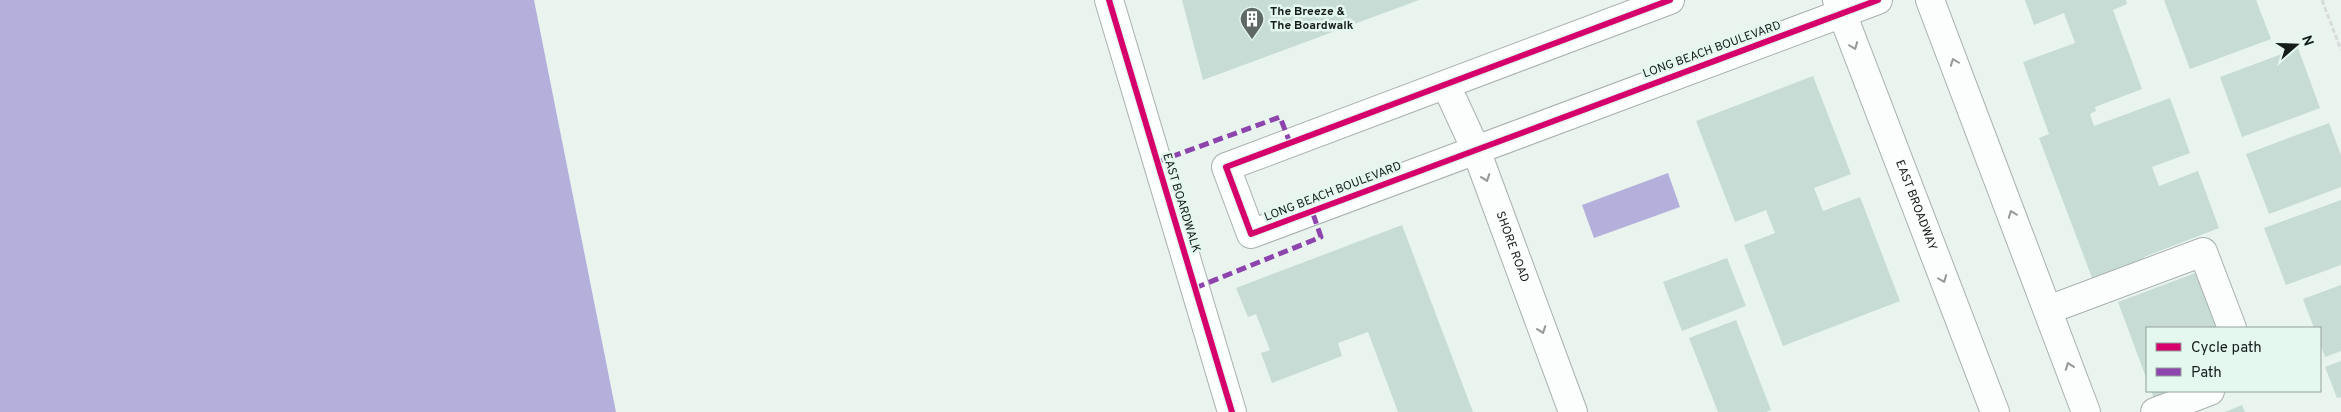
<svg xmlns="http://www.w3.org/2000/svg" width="2341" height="412" viewBox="0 0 2341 412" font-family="Overpass,sans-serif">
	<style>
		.water { fill: #b4b0db }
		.building { fill: #c7dcd4 }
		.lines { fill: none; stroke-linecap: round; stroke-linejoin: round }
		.minor-casing { stroke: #a9b1ae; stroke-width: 30 }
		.path { stroke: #d8dbda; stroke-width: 3; stroke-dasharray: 5 2.5; stroke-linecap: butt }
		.minor { stroke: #fcfdfd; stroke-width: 28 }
		.quiet { stroke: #8e44ad; stroke-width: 5; stroke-dasharray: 10 5; stroke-linecap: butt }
		.cycleway-casing { stroke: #e5f8f0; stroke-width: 9 }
		.cycleway { stroke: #d6006c; stroke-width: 6 }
		.oneway { stroke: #949897 }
		.labels { text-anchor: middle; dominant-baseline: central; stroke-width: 5; stroke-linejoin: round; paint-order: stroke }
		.poi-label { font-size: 12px; font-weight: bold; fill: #151c1a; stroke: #e5f8f0; text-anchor: start }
		.street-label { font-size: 12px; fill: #151c1a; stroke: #e5f8f0 }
	</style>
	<rect width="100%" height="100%" fill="#e9f4ef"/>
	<path class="water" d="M0 0H534L616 412H0Z
		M1668 173 1680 207 1594 238 1582 205Z"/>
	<path class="building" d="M1182 0H1419L1203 80Z
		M2025 0H2126L2127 4 2113 10 2142 89 2095 107 2096 111 2090 114 2094 126 2170 98 2190 153 2152 167 2159 186 2198 171 2219 228 2144 257 2146 263 2094 283 2039 138 2049 134 2023 62 2075 43 2064 13 2034 25Z
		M2164 0H2256L2271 39 2190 69Z
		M2298 48 2320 108 2242 137 2220 77Z
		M1813 76 1851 174 1814 188 1823 211 1860 197 1900 301 1783 346 1744 245 1775 233 1766 210 1735 222 1696 121Z
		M2329 123 2341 155V187L2269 214 2246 154Z
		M2341 200V265L2286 285 2264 228Z
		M1402 225 1473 412H1398L1368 332 1338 343 1342 356 1272 383 1261 353 1270 350 1256 314 1248 317 1236 288Z
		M1727 258 1746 306 1682 331 1663 282Z
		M2198 272 2219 328H2147V380L2118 302Z
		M2341 285V351L2325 357 2320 343V328H2314L2303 299Z
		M1736 320 1771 410 1766 412H1718L1689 338Z
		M2341 361V397L2337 398 2325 367Z
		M2151 391H2181L2155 401Z
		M2242 405 2245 412H2225Z"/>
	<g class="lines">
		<defs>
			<g id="minor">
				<path d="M1109 0 1232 412"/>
				<path d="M1670 0 1226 167 1251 234 1878 0"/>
				<path id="s1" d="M1837 0 1995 412"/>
				<path d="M1930 0 2086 412"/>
				<path id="s2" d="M1446 85 1476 150 1573 412"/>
				<path d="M2048 310 2203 252 2232 328"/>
				<path d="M2155 412 2210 391"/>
			</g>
		</defs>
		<use href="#minor" class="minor-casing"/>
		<path class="path" d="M2322 0 2341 50"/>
		<use href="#minor" class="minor"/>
		<path class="quiet" d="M1157 162 1280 117 1290 143
			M1195 288 1321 237 1312 211"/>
		<defs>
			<path id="cycleway" d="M1109 0 1232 412
				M1670 0 1226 167 1251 234 1878 0"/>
		</defs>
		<use href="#cycleway" class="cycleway-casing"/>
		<use href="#cycleway" class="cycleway"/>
	</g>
	<defs><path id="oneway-chevron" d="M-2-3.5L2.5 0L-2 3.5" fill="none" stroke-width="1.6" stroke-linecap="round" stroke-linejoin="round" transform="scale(1.25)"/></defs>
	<g class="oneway">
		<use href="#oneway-chevron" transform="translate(1854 46) rotate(69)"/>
		<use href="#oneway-chevron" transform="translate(1954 62) rotate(-111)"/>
		<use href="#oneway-chevron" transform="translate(1486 178) rotate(70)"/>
		<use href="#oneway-chevron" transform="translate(2012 214) rotate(-111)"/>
		<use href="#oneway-chevron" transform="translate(1943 279) rotate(69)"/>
		<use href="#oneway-chevron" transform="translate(1542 330) rotate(70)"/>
		<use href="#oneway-chevron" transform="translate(2069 366) rotate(-110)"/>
	</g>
	<defs>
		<symbol id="building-pin" viewBox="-11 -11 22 30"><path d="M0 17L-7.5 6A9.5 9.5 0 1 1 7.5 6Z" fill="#5f6865" stroke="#e5f8f0"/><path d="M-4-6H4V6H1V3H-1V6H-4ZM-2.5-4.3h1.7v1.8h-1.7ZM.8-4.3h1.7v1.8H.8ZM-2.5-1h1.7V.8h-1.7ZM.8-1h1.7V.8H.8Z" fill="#fff"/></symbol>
	</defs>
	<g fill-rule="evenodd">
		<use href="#building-pin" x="1238" y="5" width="28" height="38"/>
	</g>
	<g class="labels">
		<g class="poi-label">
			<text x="1270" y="12">The Breeze &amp;<tspan x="1270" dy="14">The Boardwalk</tspan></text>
		</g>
		<g class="street-label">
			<text transform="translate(1712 50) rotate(-20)">LONG BEACH BOULEVARD</text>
			<text transform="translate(1333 192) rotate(-21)">LONG BEACH BOULEVARD</text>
			<text transform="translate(1181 203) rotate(73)">EAST BOARDWALK</text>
			<text stroke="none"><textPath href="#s1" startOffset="220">EAST BROADWAY</textPath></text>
			<text stroke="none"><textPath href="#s2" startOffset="175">SHORE ROAD</textPath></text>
		</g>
	</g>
	<rect x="2146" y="327" width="175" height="65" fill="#e5f8f0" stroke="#92a09a"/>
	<rect x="2156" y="343" width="25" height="8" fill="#d6006c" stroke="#92a09a"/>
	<text x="2191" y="352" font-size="15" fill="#151c1a">Cycle path</text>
	<rect x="2156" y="368" width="25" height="8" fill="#8e44ad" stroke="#92a09a"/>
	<text x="2191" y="377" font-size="15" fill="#151c1a">Path</text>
	<g transform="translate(2296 45) rotate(70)" stroke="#e5f8f0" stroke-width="4" paint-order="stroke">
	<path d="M0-4L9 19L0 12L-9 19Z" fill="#151c1a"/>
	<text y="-8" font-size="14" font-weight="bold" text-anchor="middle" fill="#151c1a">N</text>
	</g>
</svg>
